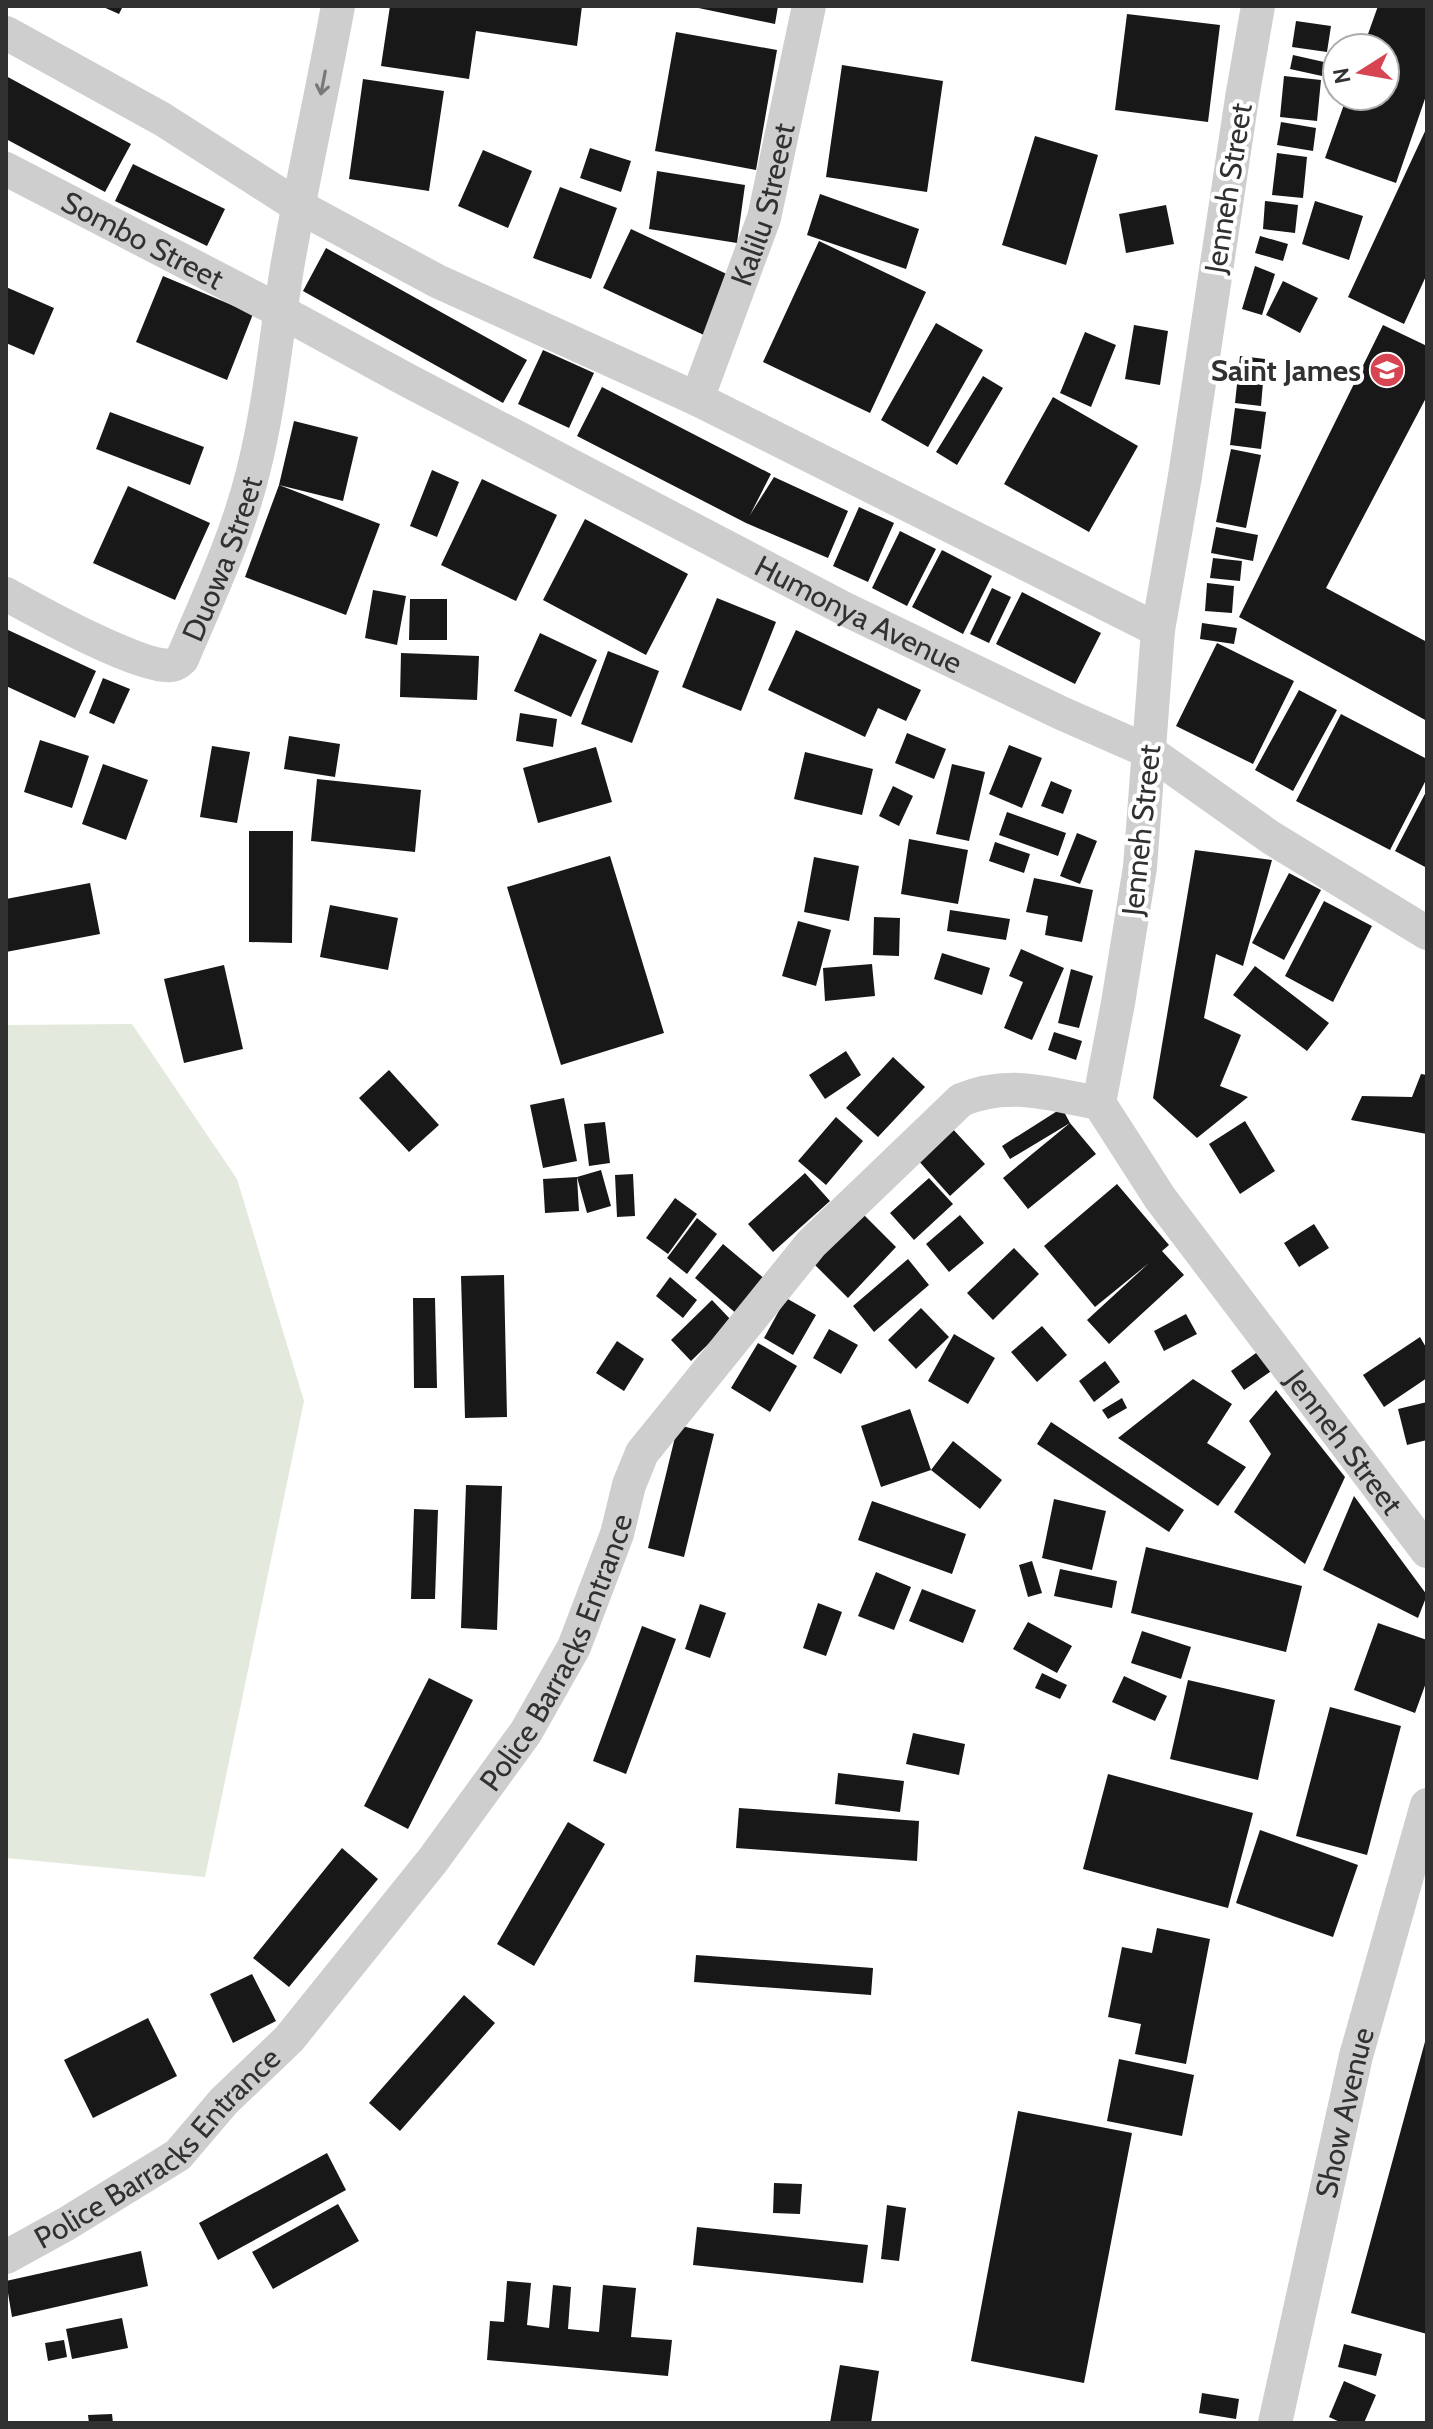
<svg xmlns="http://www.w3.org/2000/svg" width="1433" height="2429" viewBox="0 0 1433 2429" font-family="Cabin,sans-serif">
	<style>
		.green { fill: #e4e9de }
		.building { fill: #181818 }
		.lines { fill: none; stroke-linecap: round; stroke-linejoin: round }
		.minor { stroke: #cecece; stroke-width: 34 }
		.oneway { stroke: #787878 }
		.labels { text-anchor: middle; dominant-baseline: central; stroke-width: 8; stroke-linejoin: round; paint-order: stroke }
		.street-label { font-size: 30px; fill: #313131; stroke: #fff }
		.poi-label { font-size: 30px; font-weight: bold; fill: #313131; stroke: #fff; text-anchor: end }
	</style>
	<rect width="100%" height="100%" fill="#fff"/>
	<path class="green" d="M132 1024 237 1179 304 1401 205 1877 6 1858V1025Z"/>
	<path class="building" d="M101 6H123L119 14Z
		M390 6H582L577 46 476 31 469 79 381 66Z
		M689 6H778L775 24Z
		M1378 6H1427V93L1396 183 1325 158 1347 96H1385V48H1363Z
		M1127 14 1220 25 1208 122 1115 110Z
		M1296 21 1331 26 1327 52 1292 47Z
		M676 32 777 50 756 170 655 151Z
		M1293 55 1324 62 1322 76 1290 69Z
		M842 65 943 81 927 192 826 177Z
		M6 76 131 144 105 192 6 139Z
		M1284 76 1321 80 1317 121 1280 117Z
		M363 79 444 91 429 191 349 179Z
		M1281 122 1316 128 1313 151 1277 145Z
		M1427 127V274L1404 324 1348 297Z
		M1035 136 1098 155 1066 265 1002 245Z
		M590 148 631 161 621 192 580 178Z
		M483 150 532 171 508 228 458 206Z
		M1277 153 1307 157 1303 198 1272 195Z
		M133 164 225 209 207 246 115 201Z
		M657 171 745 185 737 243 649 229Z
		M560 187 617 208 591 279 533 258Z
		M820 194 919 229 906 269 807 235Z
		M1265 201 1298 205 1295 233 1263 229Z
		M1315 201 1363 216 1349 260 1302 244Z
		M1166 205 1174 244 1126 253 1119 214Z
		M631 229 733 277 706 336 603 288Z
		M1260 236 1288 244 1283 261 1255 253Z
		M819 241 926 292 870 413 763 362Z
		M326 248 527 360 503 403 303 291Z
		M1255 266 1275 274 1262 315 1242 309Z
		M163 276 253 314 227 380 136 342Z
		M1283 281 1318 298 1300 333 1266 315Z
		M6 287 54 308 34 355 6 343Z
		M936 323 983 350 928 447 881 420Z
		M1134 325 1168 331 1160 385 1125 379Z
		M1383 325 1427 346V396L1326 588 1427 642V721L1239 617Z
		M1085 332 1116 345 1091 407 1060 393Z
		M543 350 594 373 569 428 518 404Z
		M1240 356 1265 359 1261 406 1235 403Z
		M983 376 1003 388 957 465 936 452Z
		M602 387 771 474 750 515 774 477 848 511 828 558 746 523 577 436Z
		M1053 397 1138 446 1089 532 1004 484Z
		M1235 408 1266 412 1261 449 1230 445Z
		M110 412 204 447 190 485 96 449Z
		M294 421 358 437 343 501 279 485Z
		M1231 449 1261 455 1246 528 1216 522Z
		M432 470 459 482 437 537 410 526Z
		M482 479 557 515 516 601 441 565Z
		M279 485 380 524 346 615 245 577Z
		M128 486 210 523 175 600 93 563Z
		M859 507 894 523 868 582 833 566Z
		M585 519 688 574 646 655 543 600Z
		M1216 527 1258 535 1253 561 1211 553Z
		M900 531 936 549 907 606 872 588Z
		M942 550 992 576 963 634 912 607Z
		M1213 558 1242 561 1240 581 1210 578Z
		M1207 583 1234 586 1232 613 1205 611Z
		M992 588 1011 597 989 643 970 634Z
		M373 590 406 596 397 645 365 638Z
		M1022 592 1101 633 1075 684 996 644Z
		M717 598 776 622 741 711 682 687Z
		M410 599H447V640H409Z
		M1202 623 1237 628 1234 644 1200 639Z
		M6 629 96 671 75 718 6 686Z
		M796 630 921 690 906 721 878 708 865 737 768 690Z
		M540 633 597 660 571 717 514 691Z
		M1217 643 1294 681 1253 764 1176 726Z
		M608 651 659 671 632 743 581 724Z
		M401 653 479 656 477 700 400 697Z
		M103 678 130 689 114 724 89 713Z
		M1299 690 1337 710 1293 791 1255 770Z
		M520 713 557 719 553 747 516 741Z
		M1341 714 1427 759V778L1390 850 1296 801Z
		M907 733 946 749 934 779 895 763Z
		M289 736 340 744 335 777 284 769Z
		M40 740 89 756 72 808 24 792Z
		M1009 745 1042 758 1022 808 989 794Z
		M212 746 250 752 237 823 200 817Z
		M596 747 612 802 538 823 523 768Z
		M805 752 873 769 862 815 794 799Z
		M103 764 148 780 126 840 82 824Z
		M952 764 985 772 969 841 936 834Z
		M317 779 421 790 415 852 311 841Z
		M1051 781 1072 790 1063 814 1041 806Z
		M893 786 913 796 899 826 879 816Z
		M1427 790V868L1395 851Z
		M1007 812 1066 833 1058 856 999 835Z
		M249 831H293L292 943 249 942Z
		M1077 833 1097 841 1080 884 1060 876Z
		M909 839 968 850 958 904 901 894Z
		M995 842 1030 854 1024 873 989 861Z
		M1195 850 1272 860 1243 966 1216 954 1204 1018 1241 1035 1220 1086 1248 1097 1197 1138 1153 1098Z
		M610 856 664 1033 561 1065 507 887Z
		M814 857 859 866 849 921 804 912Z
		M1289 873 1321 890 1284 960 1252 943Z
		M1034 878 1093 890 1082 942 1045 935 1048 916 1026 912Z
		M90 883 100 934 6 952V899Z
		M1324 901 1372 926 1333 1002 1285 976Z
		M330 905 398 918 388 970 320 957Z
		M950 910 1010 919 1006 940 947 931Z
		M874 917 900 918 899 956 873 955Z
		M798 921 831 930 816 986 782 976Z
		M1021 949 1064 968 1032 1040 1004 1028 1023 982 1009 976Z
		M942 953 990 968 982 995 934 979Z
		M872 964 875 996 825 1001 823 968Z
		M224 965 243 1049 184 1063 164 979Z
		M1255 966 1329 1023 1307 1051 1233 995Z
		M1071 969 1093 976 1079 1028 1058 1023Z
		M1054 1032 1082 1041 1076 1060 1048 1050Z
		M846 1051 861 1075 825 1099 809 1075Z
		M893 1057 925 1087 878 1137 846 1108Z
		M389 1070 439 1125 409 1152 359 1098Z
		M1421 1074 1427 1075V1134L1351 1120 1362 1096 1412 1097Z
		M564 1098 577 1161 543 1168 530 1105Z
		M1062 1108 1070 1123 1010 1159 1002 1146Z
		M836 1117 863 1141 826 1185 798 1161Z
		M1245 1121 1275 1171 1240 1194 1209 1144Z
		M605 1122 610 1163 589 1166 584 1124Z
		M1070 1123 1096 1154 1028 1209 1003 1178Z
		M951 1127 985 1164 950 1196 917 1159Z
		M601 1170 611 1206 587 1213 577 1177 579 1211 545 1213 543 1179 577 1177Z
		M805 1173 830 1201 773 1252 748 1224Z
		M633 1174 635 1216 617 1217 615 1175Z
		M929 1178 953 1204 914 1240 890 1213Z
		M1117 1184 1169 1245 1162 1251 1184 1275 1109 1344 1087 1320 1149 1263 1095 1307 1044 1246Z
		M675 1198 697 1214 668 1254 646 1238Z
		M860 1211 896 1247 848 1298 812 1262Z
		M960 1215 984 1243 949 1272 926 1244Z
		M697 1218 717 1234 687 1274 667 1258Z
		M1314 1224 1329 1248 1299 1267 1284 1243Z
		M723 1244 766 1280 738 1315 695 1278Z
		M1014 1248 1039 1274 993 1320 967 1293Z
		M908 1259 929 1285 874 1332 853 1306Z
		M504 1275 507 1417 465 1418 461 1276Z
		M670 1277 697 1300 683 1318 656 1296Z
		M413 1298H435L437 1388H414Z
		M786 1298 816 1315 793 1355 764 1338Z
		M712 1300 732 1321 691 1361 671 1340Z
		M921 1308 949 1337 916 1369 888 1340Z
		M1186 1314 1197 1334 1164 1351 1154 1331Z
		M1042 1326 1067 1355 1037 1382 1011 1352Z
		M829 1329 858 1345 841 1374 813 1358Z
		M954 1334 995 1358 968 1404 928 1381Z
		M1420 1337 1427 1349V1378L1384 1407 1363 1375Z
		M617 1341 644 1359 624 1391 596 1373Z
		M758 1343 797 1366 770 1412 731 1388Z
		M1263 1348 1277 1367 1244 1390 1231 1371Z
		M1105 1361 1120 1382 1094 1402 1079 1381Z
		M1193 1379 1232 1404 1207 1443 1246 1467 1218 1506 1118 1438Z
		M1276 1390 1345 1477 1305 1564 1234 1512 1271 1454 1249 1421Z
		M1122 1398 1127 1408 1108 1419 1102 1410Z
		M1427 1402V1440L1407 1445 1398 1409Z
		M910 1409 931 1470 881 1487 861 1426Z
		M1051 1422 1184 1510 1169 1532 1037 1444Z
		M678 1425 714 1434 684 1557 648 1548Z
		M953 1441 1002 1480 980 1509 931 1470Z
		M466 1485 502 1486 497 1630 461 1628Z
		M1354 1496 1427 1595 1418 1618 1323 1570Z
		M1054 1499 1106 1511 1092 1570 1042 1558Z
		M872 1501 966 1534 952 1574 858 1540Z
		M414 1509 438 1510 435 1599H411Z
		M1146 1547 1302 1586 1286 1652 1131 1613Z
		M1032 1561 1042 1593 1028 1597 1019 1565Z
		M1060 1569 1117 1581 1112 1608 1054 1596Z
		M876 1572 911 1587 894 1630 858 1616Z
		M922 1589 976 1610 963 1643 909 1621Z
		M818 1603 842 1612 826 1656 803 1648Z
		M700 1604 726 1613 710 1658 685 1649Z
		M1028 1622 1072 1646 1057 1673 1013 1649Z
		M1378 1623 1427 1640V1680L1415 1713 1354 1690Z
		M642 1626 676 1639 626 1774 593 1761Z
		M1142 1631 1191 1647 1181 1679 1131 1663Z
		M1042 1673 1067 1685 1060 1699 1035 1688Z
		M1124 1676 1167 1696 1155 1721 1112 1702Z
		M429 1678 473 1700 408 1829 364 1806Z
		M1188 1680 1275 1700 1258 1780 1170 1759Z
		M1330 1707 1401 1726 1367 1855 1296 1836Z
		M913 1733 965 1744 959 1775 906 1764Z
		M838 1773 904 1781 900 1812 835 1804Z
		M1108 1774 1253 1813 1228 1908 1083 1869Z
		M739 1808 919 1821 917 1861 736 1848Z
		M568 1822 605 1844 534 1966 497 1944Z
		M1260 1830 1358 1865 1333 1937 1236 1903Z
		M342 1848 378 1879 289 1987 253 1958Z
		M1157 1928 1210 1939 1186 2064 1135 2054 1141 2024 1108 2017 1122 1947 1152 1953Z
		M696 1955 873 1968 871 1995 694 1982Z
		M252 1974 276 2021 233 2043 210 1994Z
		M464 1995 495 2023 400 2131 369 2103Z
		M148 2018 177 2076 93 2118 64 2060Z
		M1426 2038H1427V2334L1351 2313Z
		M1119 2059 1194 2075 1182 2136 1107 2121Z
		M1018 2111 1132 2133 1084 2383 971 2361Z
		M327 2153 346 2190 218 2260 199 2223Z
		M774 2183 802 2184 800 2214 773 2213Z
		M338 2204 359 2241 273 2289 252 2252Z
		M887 2205 906 2208 899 2261 881 2259Z
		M697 2227 868 2245 863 2283 693 2265Z
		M141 2251 148 2286 12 2317 6 2281Z
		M507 2281 531 2283 527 2325 549 2328 553 2285 571 2287 568 2329 599 2332 603 2285 636 2288 631 2337 672 2340 668 2376 487 2360 490 2321 504 2322Z
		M122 2318 128 2348 72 2359 66 2329Z
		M64 2340 67 2357 48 2361 45 2343Z
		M1344 2344 1382 2354 1376 2376 1338 2367Z
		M840 2365 879 2371 871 2423H830Z
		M1344 2381 1376 2395 1364 2423H1342L1329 2417Z
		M1202 2393 1239 2399 1236 2419 1199 2413Z
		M112 2414 113 2423H89L88 2415Z"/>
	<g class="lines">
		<g class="minor">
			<path id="s1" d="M1258 6 1242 98 1185 476 1158 630 1140 867 1118 1003 1099 1103 1160 1198 1427 1551"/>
			<path d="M6 33 162 119 298 206 437 281 697 399 1158 630"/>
			<path id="s2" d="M6 169 280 311 407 380 845 609 1061 713 1150 752 1270 837 1427 933"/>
			<path id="s3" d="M697 399 764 218 809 6"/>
			<path id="s4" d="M6 594C35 610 144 671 172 665 176 664 179 662 182 659 208 598 237 537 253 472 270 405 276 336 287 268 302 181 322 94 338 6"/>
			<path id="s5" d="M6 2257 66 2224 178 2155 224 2101 289 2039 433 1860 526 1732 574 1647 617 1534 629 1485 642 1453 811 1244 961 1100C1010 1080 1048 1094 1099 1103"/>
			<path id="s6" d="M1275 2423 1356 2056 1427 1805"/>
		</g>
	</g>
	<defs><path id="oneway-shaft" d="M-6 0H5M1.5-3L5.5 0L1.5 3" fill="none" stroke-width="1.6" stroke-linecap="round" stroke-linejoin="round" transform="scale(2)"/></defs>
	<use class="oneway" href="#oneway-shaft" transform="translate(323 83) rotate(101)"/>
	<defs>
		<symbol id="school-disc" viewBox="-11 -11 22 22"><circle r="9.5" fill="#d74452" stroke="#fff"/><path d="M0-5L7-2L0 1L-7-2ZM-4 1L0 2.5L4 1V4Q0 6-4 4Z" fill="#fff"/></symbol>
	</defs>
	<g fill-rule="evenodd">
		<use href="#school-disc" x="1367" y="350" width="40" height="40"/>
	</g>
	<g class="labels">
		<g class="street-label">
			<text transform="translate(1228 188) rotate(-81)">Jenneh Street</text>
			<text stroke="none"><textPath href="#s3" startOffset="206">Kalilu Streeet</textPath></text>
			<text stroke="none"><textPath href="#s2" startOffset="154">Sombo Street</textPath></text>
			<text stroke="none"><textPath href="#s4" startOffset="302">Duowa Street</textPath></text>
			<text stroke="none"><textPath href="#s2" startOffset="962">Humonya Avenue</textPath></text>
			<text transform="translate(1141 830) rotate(-84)">Jenneh Street</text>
			<text stroke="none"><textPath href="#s1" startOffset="1528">Jenneh Street</textPath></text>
			<text stroke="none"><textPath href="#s5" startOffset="834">Police Barracks Entrance</textPath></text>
			<text stroke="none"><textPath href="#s6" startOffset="318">Show Avenue</textPath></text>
			<text stroke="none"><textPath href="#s5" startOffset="188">Police Barracks Entrance</textPath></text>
		</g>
		<g class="poi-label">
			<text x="1361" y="370">Saint James</text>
		</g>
	</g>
	<rect width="1433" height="2429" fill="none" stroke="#313131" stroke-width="16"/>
	<g transform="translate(1361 72) rotate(259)"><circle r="38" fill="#ffffff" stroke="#adadad" stroke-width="2"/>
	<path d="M0-6L14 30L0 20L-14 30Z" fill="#d74452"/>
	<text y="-12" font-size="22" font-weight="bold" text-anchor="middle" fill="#313131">N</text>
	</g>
</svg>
